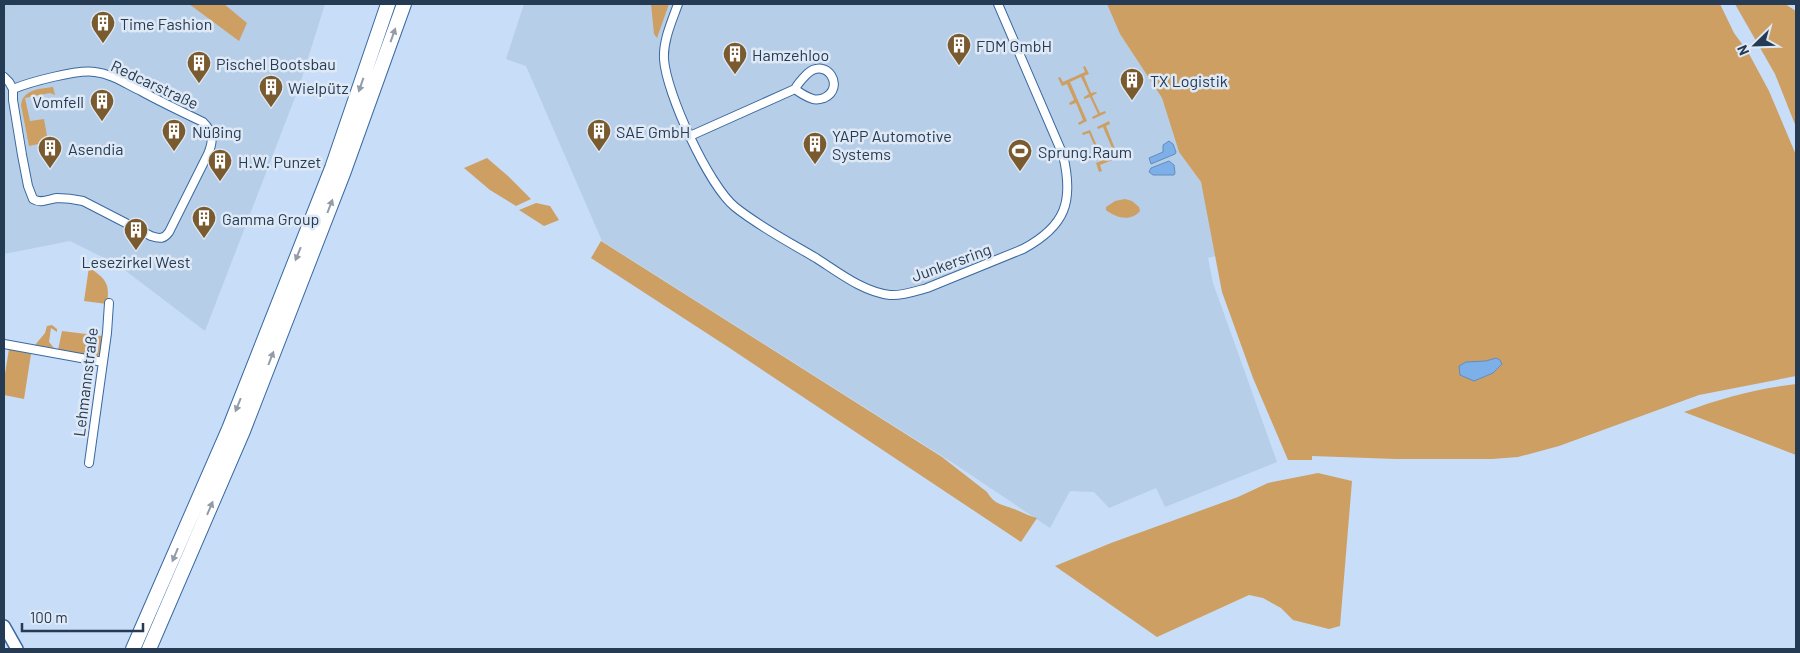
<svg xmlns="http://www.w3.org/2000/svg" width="1800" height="653" viewBox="0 0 1800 653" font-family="Barlow,sans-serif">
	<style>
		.built { fill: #b7cee8 }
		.green { fill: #cd9f62 }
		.water { fill: #7dafe9; stroke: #638cbc }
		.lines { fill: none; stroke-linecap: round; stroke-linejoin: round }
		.minor-casing { stroke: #3869a1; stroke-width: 10 }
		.secondary-casing { stroke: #3869a1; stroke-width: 14 }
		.motorway-casing { stroke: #3869a1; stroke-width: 16 }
		.minor { stroke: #fff; stroke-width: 8 }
		.secondary { stroke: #fff; stroke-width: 11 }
		.motorway { stroke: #fff; stroke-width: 14 }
		.oneway { fill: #929ca9 }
		.labels { text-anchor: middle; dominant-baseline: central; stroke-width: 5; stroke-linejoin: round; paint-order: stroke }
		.poi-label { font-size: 16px; fill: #253a53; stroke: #dfe9f6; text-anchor: start }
		.street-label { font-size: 16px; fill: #253a53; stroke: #dfe9f6 }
	</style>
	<rect width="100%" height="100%" fill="#c8ddf7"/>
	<path class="built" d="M4 4H325L299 87 205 331 118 265 70 241 4 254Z
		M524 4H1107L1120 34 1162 98 1179 152 1201 182 1216 256 1208 258 1213 283 1277 462 1165 507 1156 488 1109 508 1094 492 1070 491 1050 528 953 463 602 241 526 66 506 59Z"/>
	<path class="green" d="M189 4H224L247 23 239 41Z
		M651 4H669L657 38 654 34Z
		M1107 4H1720L1734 33 1748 52 1769 91 1796 155V376L1699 395 1559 446 1518 457 1492 459H1396L1312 456V460H1288L1253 378 1222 292 1201 182 1179 152 1162 98 1120 34Z
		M1735 4H1785L1796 11V127L1775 74Z
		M1085 66 1089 74 1084 76 1091 93 1096 92 1097 93 1092 96 1100 113 1105 111 1106 113 1093 119 1092 117 1098 114 1090 97 1084 99V97L1089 94 1081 77 1070 82 1087 121 1079 125 1078 123 1083 120 1076 103 1070 105 1069 103 1074 100 1067 84 1062 86 1058 78 1060 77 1063 82 1085 72 1083 67Z
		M53 87 55 95 50 93 25 98 30 121 44 119 48 142 29 146 21 105C23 89 40 89 53 87Z
		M1109 121 1110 124 1106 126 1117 154 1123 152 1126 160H1124L1122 156 1100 165 1102 171 1099 172 1096 163 1101 161 1089 133 1083 135 1082 133 1090 130 1103 160 1115 155 1103 127 1098 129 1097 127Z
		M487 158 508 176 531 199 516 206 490 190 464 168Z
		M1125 199 1132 201 1139 207 1140 211C1131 222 1116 218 1106 210V207L1115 201Z
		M536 203 550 206 559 220 544 226 519 210Z
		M601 241 942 457 987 492C995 505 1001 504 1014 509 1022 512 1028 516 1037 518L1021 542 728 347 591 258Z
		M89 267C106 280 110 282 107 304L84 301Z
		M52 325 57 329V332L51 328 49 342 54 348 35 345 45 333 47 326Z
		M62 331 102 336 100 354 97 357 58 350Z
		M9 349 31 354 24 399 4 395V380Z
		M1796 384V455L1684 412C1722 398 1756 389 1796 384Z
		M1318 473 1352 481 1340 626 1329 629 1293 620 1281 608 1263 598 1249 595 1157 637 1055 566 1111 543 1238 497 1268 483Z"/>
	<path class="water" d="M1169 141 1173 144 1176 152 1175 154 1151 164 1149 158 1163 152V145Z
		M1169 161 1174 165 1175 173 1174 175H1153L1149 172 1151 168Z
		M1496 358 1500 360 1502 364 1493 373 1474 381 1460 375 1459 366 1466 362 1486 361Z"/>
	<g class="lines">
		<defs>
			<path id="minor" d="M678 4C672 21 663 40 664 59 666 93 709 186 735 207 760 227 789 242 816 258 838 272 863 292 890 295 902 296 916 291 927 288L1023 249C1066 226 1074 201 1063 155L998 4
				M4 77 9 82 13 89V100L22 155 28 186 33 199C41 204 49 199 57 198 66 198 74 199 83 201L151 236C160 239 164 239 169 232L208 154C214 140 213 132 203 122 182 112 161 102 141 91 126 84 112 74 95 72 78 69 30 82 13 89
				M690 136 795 89C798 83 802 79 807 74 827 56 846 88 824 98 821 99 816 100 813 99 807 97 800 93 795 89
				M4 344 103 362
				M89 463 107 333 109 303"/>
			<path id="secondary" d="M4 626 17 649"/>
			<path id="motorway" d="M133 649 229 429 332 168 388 4
				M149 649 243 431 344 171 404 4"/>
		</defs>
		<use href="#minor" class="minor-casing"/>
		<use href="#secondary" class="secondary-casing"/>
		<use href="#motorway" class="motorway-casing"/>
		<use href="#minor" class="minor"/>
		<use href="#secondary" class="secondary"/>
		<use href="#motorway" class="motorway"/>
	</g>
	<defs><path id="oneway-solid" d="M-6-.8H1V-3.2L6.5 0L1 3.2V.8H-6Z" transform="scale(1.25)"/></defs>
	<g class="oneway">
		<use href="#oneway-solid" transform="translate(393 35) rotate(-70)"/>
		<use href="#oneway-solid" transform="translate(361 85) rotate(109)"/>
		<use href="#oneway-solid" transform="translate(330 206) rotate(-69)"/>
		<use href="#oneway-solid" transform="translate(298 254) rotate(112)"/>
		<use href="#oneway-solid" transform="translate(271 358) rotate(-69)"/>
		<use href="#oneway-solid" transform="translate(238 405) rotate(112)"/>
		<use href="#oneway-solid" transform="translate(210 508) rotate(-67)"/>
		<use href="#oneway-solid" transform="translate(175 555) rotate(113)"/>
	</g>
	<defs>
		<symbol id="building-pin" viewBox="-11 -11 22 30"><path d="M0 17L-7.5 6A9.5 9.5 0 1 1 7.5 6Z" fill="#7a5b30" stroke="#dfe9f6"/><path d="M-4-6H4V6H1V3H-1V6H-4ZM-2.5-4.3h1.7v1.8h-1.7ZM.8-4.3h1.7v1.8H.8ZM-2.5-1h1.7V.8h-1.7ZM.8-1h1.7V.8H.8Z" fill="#fff"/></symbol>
		<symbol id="stadium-pin" viewBox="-11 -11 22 30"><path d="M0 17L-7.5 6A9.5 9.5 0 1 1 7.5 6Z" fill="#7a5b30" stroke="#dfe9f6"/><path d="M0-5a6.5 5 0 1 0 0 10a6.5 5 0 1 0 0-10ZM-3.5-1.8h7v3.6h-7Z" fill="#fff"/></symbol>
	</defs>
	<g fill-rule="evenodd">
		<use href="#building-pin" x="89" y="9" width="28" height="38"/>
		<use href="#building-pin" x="945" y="31" width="28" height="38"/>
		<use href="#building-pin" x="721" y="40" width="28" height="38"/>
		<use href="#building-pin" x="185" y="49" width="28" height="38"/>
		<use href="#building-pin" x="1118" y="66" width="28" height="38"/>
		<use href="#building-pin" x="257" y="73" width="28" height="38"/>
		<use href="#building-pin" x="88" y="87" width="28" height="38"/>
		<use href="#building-pin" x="160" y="117" width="28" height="38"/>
		<use href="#building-pin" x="585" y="117" width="28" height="38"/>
		<use href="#building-pin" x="801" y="130" width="28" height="38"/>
		<use href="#building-pin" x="36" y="134" width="28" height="38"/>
		<use href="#stadium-pin" x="1006" y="137" width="28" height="38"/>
		<use href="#building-pin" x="206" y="147" width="28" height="38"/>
		<use href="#building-pin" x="190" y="204" width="28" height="38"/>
		<use href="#building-pin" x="122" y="216" width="28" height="38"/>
	</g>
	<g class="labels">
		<g class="poi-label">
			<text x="120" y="23">Time Fashion</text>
			<text x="976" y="45">FDM GmbH</text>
			<text x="752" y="54">Hamzehloo</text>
			<text x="216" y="63">Pischel Bootsbau</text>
			<text x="1150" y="80">TX Logistik</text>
			<text x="288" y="87">Wielpütz</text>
			<text x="84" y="101" text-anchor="end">Vomfell</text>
			<text x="192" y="131">Nüßing</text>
			<text x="616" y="131">SAE GmbH</text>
			<text x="832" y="135">YAPP Automotive<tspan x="832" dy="18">Systems</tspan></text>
			<text x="68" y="148">Asendia</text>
			<text x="1038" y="151">Sprung.Raum</text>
			<text x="238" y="161">H.W. Punzet</text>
			<text x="222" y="218">Gamma Group</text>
			<text x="136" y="261" text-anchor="middle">Lesezirkel West</text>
		</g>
		<g class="street-label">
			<text transform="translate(155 84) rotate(25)">Redcarstraße</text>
			<text transform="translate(951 262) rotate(-20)">Junkersring</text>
			<text transform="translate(85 382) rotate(-83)">Lehmannstraße</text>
		</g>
	</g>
	<rect width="1800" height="653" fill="none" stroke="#253a53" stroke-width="10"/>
	<g transform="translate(1755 45) rotate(247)" stroke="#dfe9f6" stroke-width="4" paint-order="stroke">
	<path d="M0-4L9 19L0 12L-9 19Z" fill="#253a53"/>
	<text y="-8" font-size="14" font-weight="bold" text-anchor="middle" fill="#253a53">N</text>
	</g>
	<path d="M22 623v8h121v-8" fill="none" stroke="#253a53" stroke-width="2.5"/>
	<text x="30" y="623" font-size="15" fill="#253a53" stroke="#dfe9f6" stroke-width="4" paint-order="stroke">100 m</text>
</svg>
